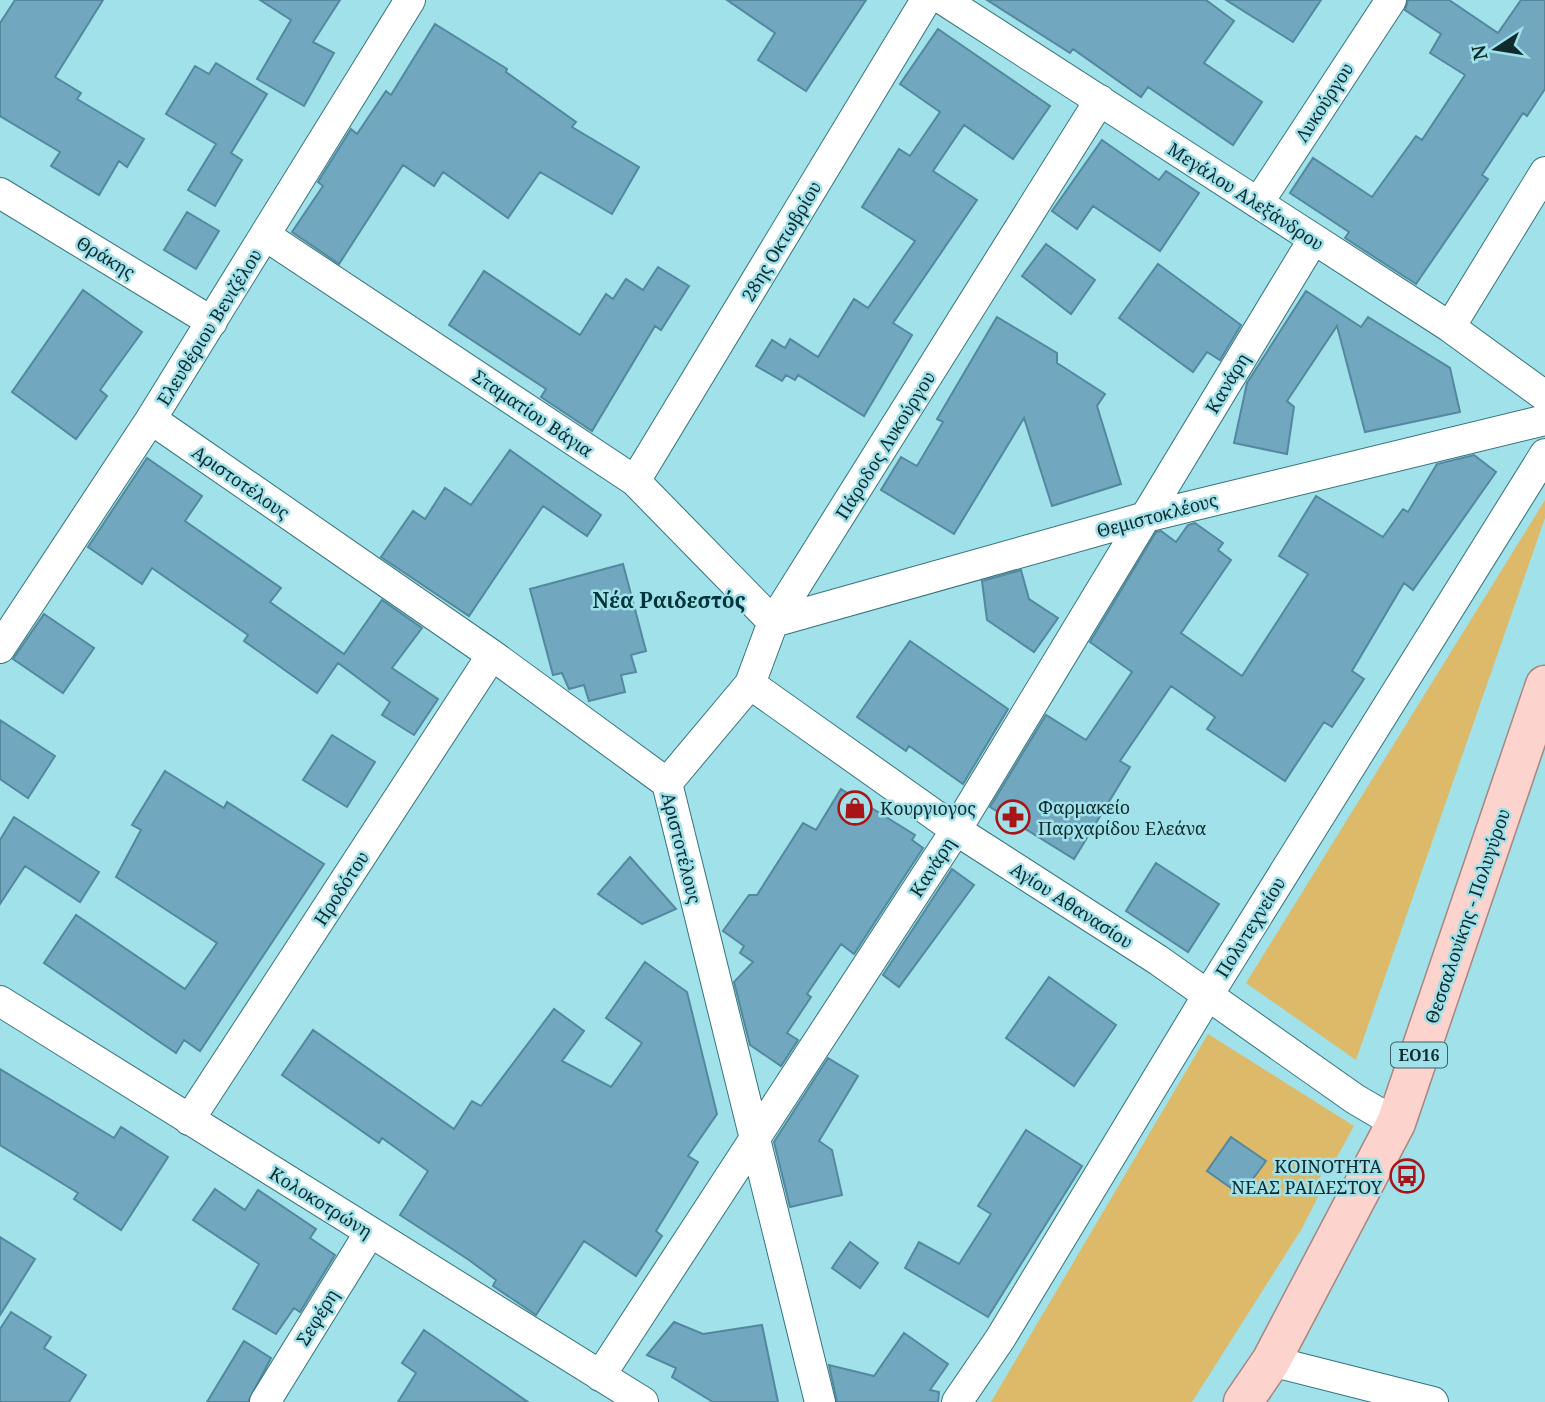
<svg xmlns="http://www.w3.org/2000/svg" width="1545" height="1402" viewBox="0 0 1545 1402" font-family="'Noto Serif',serif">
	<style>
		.green { fill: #ddba6a }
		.building { fill: #72a8bf; stroke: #53889e; stroke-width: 2 }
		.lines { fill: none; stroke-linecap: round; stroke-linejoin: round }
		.street-casing { stroke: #35747c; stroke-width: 32 }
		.primary-casing { stroke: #a88580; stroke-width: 41 }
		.street { stroke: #fff; stroke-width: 30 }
		.primary { stroke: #fcd3cd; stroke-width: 38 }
		.labels { text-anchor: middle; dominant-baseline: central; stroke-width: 5; stroke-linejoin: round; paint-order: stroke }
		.shield { fill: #a0e1ea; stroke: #3b6266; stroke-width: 2 }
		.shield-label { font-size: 16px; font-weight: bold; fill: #102b2e }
		.street-label { font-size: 18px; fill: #102b2e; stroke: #a0e1ea }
		.poi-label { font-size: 18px; fill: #102b2e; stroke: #a0e1ea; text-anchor: start }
		.quarter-label { font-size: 21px; font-weight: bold; fill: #00343a; stroke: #a0e1ea }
	</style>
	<rect width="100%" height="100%" fill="#a0e1ea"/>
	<path class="green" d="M1545 500V518L1356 1060 1246 983Z
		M1208 1034 1354 1126 1333 1164H1326L1318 1182 1323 1187 1301 1230 1192 1402H991Z"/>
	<path class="building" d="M15 0H103L55 77 81 93 77 99 144 139 127 167 119 161 99 195 51 166 60 152 0 116V23Z
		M260 0H340L313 42 334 53 304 106 257 79 291 20Z
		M727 0H866L806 91 758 60 775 33Z
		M987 0H1206L1234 21 1204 63 1262 102 1233 145 1148 87 1141 97 1073 49 1070 53Z
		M1226 0H1321L1293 42Z
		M1408 0H1449L1498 33 1521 0H1545V89L1527 116 1523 113 1482 175 1488 179 1416 284 1345 238 1349 232 1290 193 1313 158 1372 197 1416 136 1422 140 1465 75 1430 53 1441 34 1405 10Z
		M435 24 507 69 506 72 576 122 572 127 639 167 612 214 540 172 508 218 443 172 434 186 403 165 339 264 292 232 323 186 318 182 351 129 357 134 386 91 391 95Z
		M938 29 1050 106 1013 159 964 125 933 171 977 200 893 323 912 335 864 416 798 375 795 380 786 375 782 381 756 366 772 340 785 348 790 339 818 357 854 299 868 308 915 241 862 207 899 149 910 156 940 112 900 84Z
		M216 63 267 94 231 153 242 160 215 206 188 190 216 144 166 114 195 66 209 74Z
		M1102 140 1159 180 1166 171 1199 193 1160 251 1093 206 1077 229 1052 211Z
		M187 212 219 231 196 269 164 250Z
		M1046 244 1095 280 1071 314 1022 276Z
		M1158 264 1241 325 1220 360 1207 352 1193 372 1119 318Z
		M658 267 689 286 661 330 655 326 592 431 541 397 546 389 449 325 484 271 580 335 606 294 613 299 626 279 643 290Z
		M83 290 142 332 100 390 107 396 76 439 12 392Z
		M1306 291 1361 327 1368 317 1450 368 1460 412 1365 432 1337 326 1287 401 1294 407 1287 454 1234 443 1247 383Z
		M997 317 1057 353V363L1105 394 1097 406 1121 484 1052 506 1024 418 954 534 881 490 901 457 917 466 943 422 937 419Z
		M510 450 601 515 587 536 543 506 469 616 381 557 413 511 425 519 445 488 471 505Z
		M1474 455 1496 472 1413 590 1404 583 1352 671 1364 679 1332 727 1324 722 1285 781 1207 729 1215 717 1171 686 1120 761 1130 767 1074 859 990 807 1046 715 1086 740 1132 672 1090 642 1156 532 1161 531 1176 542 1188 525 1195 523 1223 543 1218 550 1231 560 1181 633 1242 676 1308 574 1279 556 1316 496 1383 537 1403 509 1408 512 1437 464Z
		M147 458 202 496 185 521 281 588 270 602 344 654 382 600 422 628 392 668 438 699 414 735 382 715 390 702 338 663 317 693 244 641 248 635 152 568 142 584 88 547Z
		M623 564 646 651 631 655 636 672 621 675 625 692 589 701 584 685 569 689 562 673 553 675 530 589Z
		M1021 570 1029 599 1058 618 1034 652 987 620 982 581Z
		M44 614 94 648 63 693 13 659Z
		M910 641 1008 709 963 784 909 746 906 751 857 717Z
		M0 720 55 756 28 798 0 779Z
		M332 735 375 762 347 807 303 780Z
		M165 771 224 808 227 802 324 864 200 1051 184 1040 176 1053 44 963 76 915 185 989 217 943 116 877 141 830 132 825Z
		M841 789 915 835 912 840 923 848 854 954 841 944 807 994 811 997 787 1033 798 1040 781 1066 750 1045 734 982 753 962 740 953 744 946 723 931 749 895H757L803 823 816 830Z
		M14 817 99 872 80 902 25 866 0 904V840Z
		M630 857 676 909 642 924 598 894Z
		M1156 863 1219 904 1188 952 1126 911Z
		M952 869 974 885 899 987 883 975Z
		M645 962 687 992 717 1114 688 1156 698 1162 656 1231 662 1236 636 1276 584 1241 536 1315 493 1286 496 1280 469 1260 400 1215 428 1171 382 1138 379 1143 282 1075 313 1030 454 1129 472 1101 481 1106 554 1009 584 1031 562 1061 611 1087 642 1043 606 1018Z
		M1049 977 1116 1025 1074 1086 1006 1038Z
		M828 1058 858 1076 819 1141 832 1150 842 1195 790 1207 774 1142Z
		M0 1069 114 1138 121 1127 168 1157 121 1230 74 1199 78 1193 0 1145Z
		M1026 1130 1082 1166 988 1317 905 1268 919 1242 959 1264 991 1214 978 1206Z
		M1231 1137 1266 1161 1241 1195 1207 1171Z
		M215 1189 245 1210 258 1190 316 1229 310 1238 335 1255 300 1312 294 1308 276 1334 233 1309 259 1264 193 1220Z
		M0 1237 35 1259 0 1315Z
		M850 1242 878 1263 860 1288 832 1268Z
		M11 1312 51 1337 44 1348 86 1375 69 1402H0V1329Z
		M674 1322 703 1334 762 1325 778 1402H713L672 1377 676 1368 647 1355Z
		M424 1330 486 1373 528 1402H398L416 1373 402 1363Z
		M904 1333 948 1364 930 1390 939 1392 938 1402H837L829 1365 874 1376Z
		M244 1341 271 1358 248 1402H207Z"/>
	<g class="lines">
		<defs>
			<path id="street" d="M944 0 1450 327 1545 396
				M0 193 212 322
				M1258 203 1391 0
				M266 236 635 481 773 622 1146 517 1545 420
				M1450 327 1545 172
				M151 419 492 655 667 783 820 1402
				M635 481 926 0
				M0 648 151 419 410 0
				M750 684 956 830 1158 960 1355 1099 1396 1123
				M667 783 750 684 773 622 1100 100
				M0 1001 643 1402
				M189 1120 492 655
				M1271 1361 1433 1402
				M600 1376 956 830 1313 240
				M265 1402 370 1232
				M957 1402 1000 1339 1208 995 1545 454"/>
			<path id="primary" d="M1243 1402 1271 1361 1396 1123 1545 685"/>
		</defs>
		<use href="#street" class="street-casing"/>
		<use href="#primary" class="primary-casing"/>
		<use href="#street" class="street"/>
		<use href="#primary" class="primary"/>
	</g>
	<defs>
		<symbol id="shop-ring" viewBox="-11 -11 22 22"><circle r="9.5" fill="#a0e1ea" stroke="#a81418" stroke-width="1.5"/><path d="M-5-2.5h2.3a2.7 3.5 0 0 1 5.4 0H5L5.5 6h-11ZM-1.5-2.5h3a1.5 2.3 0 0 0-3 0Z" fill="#a81418"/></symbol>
		<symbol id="pharmacy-ring" viewBox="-11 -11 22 22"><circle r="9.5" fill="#a0e1ea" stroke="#a81418" stroke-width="1.5"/><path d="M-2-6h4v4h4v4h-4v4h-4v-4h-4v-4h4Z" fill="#a81418"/></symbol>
		<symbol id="bus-ring" viewBox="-11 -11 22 22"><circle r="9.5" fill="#a0e1ea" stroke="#a81418" stroke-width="1.5"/><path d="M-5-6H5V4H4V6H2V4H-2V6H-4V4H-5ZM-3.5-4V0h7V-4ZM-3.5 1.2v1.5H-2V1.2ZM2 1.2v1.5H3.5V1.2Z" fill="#a81418"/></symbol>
	</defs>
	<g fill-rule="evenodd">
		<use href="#shop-ring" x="836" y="789" width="38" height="38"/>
		<use href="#pharmacy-ring" x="994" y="798" width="38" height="38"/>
		<use href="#bus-ring" x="1388" y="1157" width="38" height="38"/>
	</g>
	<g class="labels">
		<rect class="shield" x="1391" y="1042.5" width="56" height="25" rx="5"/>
		<g class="shield-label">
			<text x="1419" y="1055">ΕΟ16</text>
		</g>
		<g class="street-label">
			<text transform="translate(1324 102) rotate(-57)">Λυκούργου</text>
			<text transform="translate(1246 196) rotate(33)">Μεγάλου Αλεξάνδρου</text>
			<text transform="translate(781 241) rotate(-59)">28ης Οκτωβρίου</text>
			<text transform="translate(106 257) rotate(31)">Θράκης</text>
			<text transform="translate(209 327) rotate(-58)">Ελευθέριου Βενιζέλου</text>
			<text transform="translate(1227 383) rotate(-59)">Κανάρη</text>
			<text transform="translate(533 413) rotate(34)">Σταματίου Βάγια</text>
			<text transform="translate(885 445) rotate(-58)">Πάροδος Λυκούργου</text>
			<text transform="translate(241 482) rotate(35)">Αριστοτέλους</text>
			<text transform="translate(1157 515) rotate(-15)">Θεμιστοκλέους</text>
			<text transform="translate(682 848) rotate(76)">Αριστοτέλους</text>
			<text transform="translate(932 867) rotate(-57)">Κανάρη</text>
			<text transform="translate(341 888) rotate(-57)">Ηροδότου</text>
			<text transform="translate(1072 905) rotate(33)">Αγίου Αθανασίου</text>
			<text transform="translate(1467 916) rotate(-71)">Θεσσαλονίκης - Πολυγύρου</text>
			<text transform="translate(1250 927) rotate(-58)">Πολυτεχνείου</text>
			<text transform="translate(321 1202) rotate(32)">Κολοκοτρώνη</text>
			<text transform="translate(317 1317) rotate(-58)">Σεφέρη</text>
		</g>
		<g class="poi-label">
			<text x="1038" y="807">Φαρμακείο<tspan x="1038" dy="21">Παρχαρίδου Ελεάνα</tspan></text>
			<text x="880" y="808">Κουργιογος</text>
			<text x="1382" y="1166" text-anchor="end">ΚΟΙΝΟΤΗΤΑ<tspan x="1382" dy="21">ΝΕΑΣ ΡΑΙΔΕΣΤΟΥ</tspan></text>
		</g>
		<g class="quarter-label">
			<text x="669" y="600">Νέα Ραιδεστός</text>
		</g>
	</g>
	<g transform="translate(1496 49) rotate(258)" stroke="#a0e1ea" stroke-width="5" paint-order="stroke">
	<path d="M0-5L12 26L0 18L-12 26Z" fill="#102b2e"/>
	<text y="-10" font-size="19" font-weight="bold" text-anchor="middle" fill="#102b2e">N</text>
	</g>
</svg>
